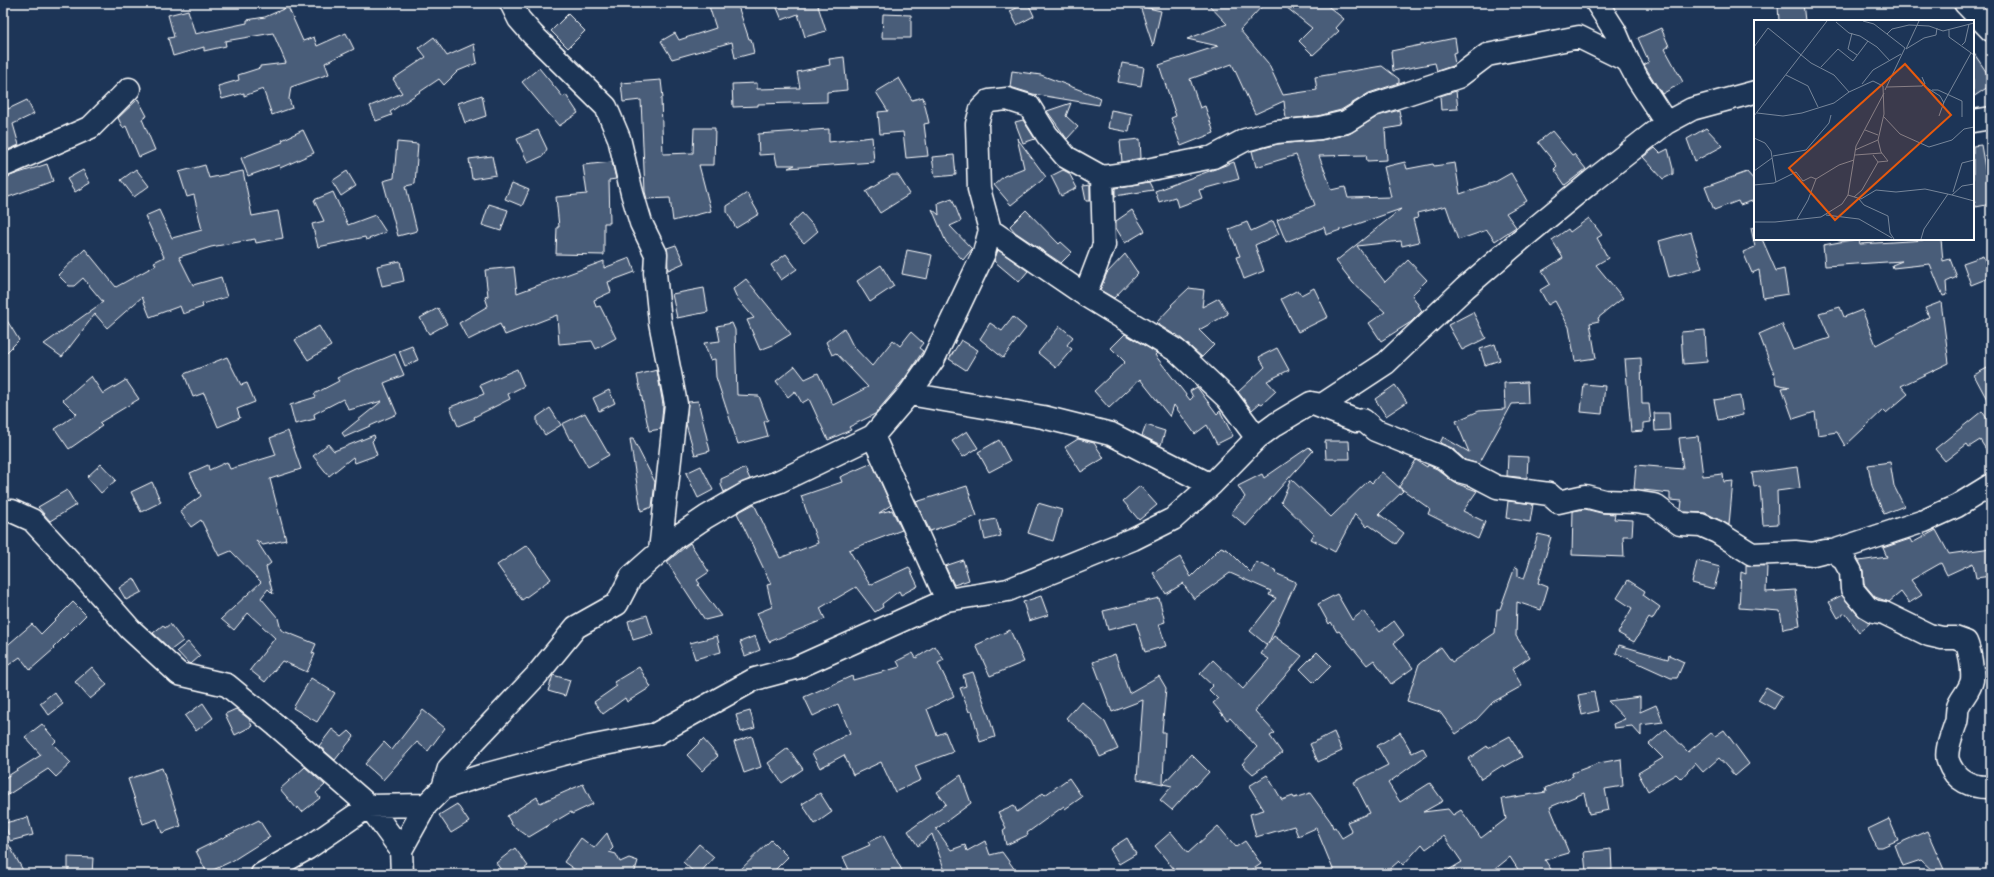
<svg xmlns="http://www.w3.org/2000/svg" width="1994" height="877" viewBox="0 0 1994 877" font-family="Pangolin,sans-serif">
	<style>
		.building { fill: #4a5d79; stroke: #fff }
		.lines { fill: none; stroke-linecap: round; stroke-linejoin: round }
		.minor-casing { stroke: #fff; stroke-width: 25 }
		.minor { stroke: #1d3557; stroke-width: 22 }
		.inset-road { fill: none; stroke: #77869a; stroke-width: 1 }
		.view { fill: #e8590c; fill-opacity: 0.15; stroke: #e8590c; stroke-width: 2 }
		.inset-edge { fill: none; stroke: #fff; stroke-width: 2 }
	</style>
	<rect width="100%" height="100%" fill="#1d3557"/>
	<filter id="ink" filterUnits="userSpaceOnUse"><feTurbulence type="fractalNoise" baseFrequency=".025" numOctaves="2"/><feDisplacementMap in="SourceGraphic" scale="8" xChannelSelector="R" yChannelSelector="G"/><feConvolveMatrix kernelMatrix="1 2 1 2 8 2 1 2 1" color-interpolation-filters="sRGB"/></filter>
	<g filter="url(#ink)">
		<path class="building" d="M708 3H737L749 39H751L754 53 735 58 732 42 672 59 661 41 675 33 679 40 716 28Z
			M775 3H824L818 6 826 31 805 37 798 14 782 20Z
			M1028 3 1034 16 1017 25 1010 11Z
			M1207 3H1265L1240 30 1268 63 1283 95 1317 90 1315 77 1382 66 1399 79V83L1369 93 1341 110 1318 116 1286 119 1284 101 1255 114 1232 64 1190 79 1200 108 1205 106 1214 133 1181 146 1171 118 1176 116 1159 65 1218 46 1187 39 1227 24Z
			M1281 3H1324L1344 19 1336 28 1339 31 1313 55 1299 41 1312 28Z
			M1803 3 1805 21H1779L1778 6Z
			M1140 6 1161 11 1153 46Z
			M288 7 303 41 314 37 317 46 346 33 354 49 325 63 329 74 291 87 289 99 292 108 272 115 263 89 244 96V93L222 99 218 86 239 80 238 75 260 68V66L286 63 273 33 225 41 226 46 204 51V47L173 56 168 38 174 37 168 15 188 10 195 34 247 23V20L265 17Z
			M568 14 585 31 568 48 551 31Z
			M883 14 911 15V38H882Z
			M1661 28 1669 46 1665 49 1683 82 1662 94 1644 65 1649 62 1638 38Z
			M434 37 447 56 474 44 477 63 458 71 444 85 439 79 390 112 392 115 376 121 370 106 402 93 393 79 426 57 419 48Z
			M1455 38 1457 52 1453 53 1455 64 1452 66 1437 71 1435 63 1393 71 1391 51Z
			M1973 52 1991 79V85L1973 97Z
			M844 57 847 90 827 92V102L758 104V106L733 107 732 84 757 83V89L800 88 797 72 830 65 829 59Z
			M1122 63 1144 67 1141 86 1118 82Z
			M539 68 563 97 566 95 578 113 559 126 522 82Z
			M1012 71 1041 75 1101 98 1099 105 1033 94 1010 87Z
			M899 78 912 100 923 97 929 123 924 124 928 156 906 158 903 132 880 134 878 112 888 111 876 92Z
			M661 80 663 98H661L663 154 693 153 694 128H715L714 165H699L711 211 673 221 670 198 647 199 645 192 641 100 623 102 621 83Z
			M1456 91 1458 109 1441 110 1440 96Z
			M482 95 486 116 465 123 458 103Z
			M138 99 147 116 142 119 155 150 139 157 126 126 123 128 118 118Z
			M27 100 34 114 13 124 19 145 3 152V105L6 104 8 109Z
			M1071 103 1066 116 1078 127 1067 139 1047 111Z
			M1111 110 1132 114 1129 132 1108 128Z
			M1399 110 1402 126 1385 129 1387 160 1367 161 1366 155 1319 156 1332 190 1345 187 1348 198 1391 197 1384 167 1405 162 1407 169 1433 164 1434 166 1455 163 1460 194 1495 182 1511 173 1527 201 1506 213 1516 227 1495 241 1487 230 1458 240 1446 206 1417 213 1418 218 1413 219 1419 242 1402 246 1401 241 1357 246 1385 282 1408 260 1427 280 1412 295 1422 311 1411 322 1381 341 1369 323 1385 312 1353 283 1336 261 1401 209 1326 235 1324 227 1286 242 1277 220 1315 205 1296 155 1256 167 1252 151 1278 144 1321 140 1349 134 1378 116Z
			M1023 120 1035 139 1023 143 1015 122Z
			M1706 128 1723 146 1695 161 1687 139Z
			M829 129V142L872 137 874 162 788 168 795 165H777L775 154 759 155 758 134Z
			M303 130 314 153 280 168 279 165 248 176 241 158 283 142 282 140Z
			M538 130 547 149 543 156 528 163 517 139Z
			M1552 131 1572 155 1574 154 1586 169 1565 185 1554 169 1557 166 1538 142Z
			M1017 138 1046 177 1011 205 994 185 1004 176 1024 168Z
			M1140 139 1141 158 1122 162 1120 141Z
			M397 142 418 144 415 184 406 186 417 231 398 236 383 181 394 178Z
			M1981 145 1991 204 1976 207 1973 192V146Z
			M1655 148 1660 153 1668 149 1673 169V174L1663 179 1643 157Z
			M954 155 956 175 935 177 932 157Z
			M492 156 496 175 472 179 469 159Z
			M612 162 616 179 609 180 610 223H604V255L556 254 557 227H559L556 197 587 194 583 165Z
			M1234 162 1239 179 1199 190 1202 198 1178 207 1175 197 1159 202 1155 191Z
			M47 164 53 181 3 199V178Z
			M205 165 209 178 243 171 252 216 278 211 283 238 256 243 255 239 211 247 179 257 193 285 221 277 227 297 202 304 203 307 183 314 180 306 150 317 142 297 107 328 95 314 62 357 44 344 103 302 83 278 74 286H69L58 275 85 249 116 287 156 265 154 262 164 257 145 216 159 210 172 238 202 230 194 195 187 197 179 172Z
			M136 169 149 186 134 197 121 180Z
			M83 170 90 183 75 192 67 179Z
			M1063 170 1069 173 1077 188 1061 196 1051 176Z
			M347 171 356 186 341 196 332 181Z
			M1747 172 1755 181V200L1740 205 1738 201 1714 210 1705 187Z
			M892 175H898L910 194 880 213 866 191Z
			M1149 182 1153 190 1115 196V188Z
			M512 183 529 190 522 206 505 199Z
			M1090 185V201H1086L1083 186Z
			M333 192 348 225 375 215 386 232 366 240 365 237 318 247 312 224 324 221 314 200Z
			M747 193 759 214 736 228 727 212V206Z
			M952 198 961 221 950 226 972 249 963 260 946 242 932 209 939 215 938 203Z
			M489 204 508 210 501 231 482 225Z
			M1026 210 1059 244 1061 242 1072 252 1061 263 1015 232 1010 226Z
			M1132 210 1145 231 1125 243 1116 228V221Z
			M802 213 818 231 804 243 788 226Z
			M1589 218 1602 235 1597 238 1608 258 1596 265 1623 298 1598 318 1599 321 1590 323 1596 358 1575 361 1569 327 1555 301 1548 305 1540 290 1550 284 1542 271 1563 258 1552 240 1568 229 1570 232Z
			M1273 221 1279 234 1255 245 1264 271 1244 279 1236 257 1240 256 1229 229 1247 222 1251 231Z
			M1755 227V239H1762L1776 271 1784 269 1788 294 1763 298 1759 270 1752 273 1743 252 1755 247 1751 228Z
			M1691 232 1702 268 1669 277 1659 241Z
			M1857 239H1859L1860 244 1941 239 1943 261 1950 259 1957 277 1946 282 1947 295 1943 296 1930 264 1893 268 1892 265 1902 261 1825 266 1823 245Z
			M676 245 684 263 668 270 667 248Z
			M907 250 932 255 927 279 902 274Z
			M998 250 1028 271 1019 282 994 261Z
			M786 254 797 269 781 280 771 265Z
			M1125 254 1138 273 1114 298 1100 290 1107 273Z
			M1983 256 1991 277 1971 285 1963 263Z
			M630 258 635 272 608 282 611 292 594 300 596 307 600 306 616 338 596 349 592 341 559 344 557 315 505 335 500 324 468 340 459 323 488 306 485 297 488 296 485 270 514 267 517 293 604 261V268Z
			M400 261 404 281 382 286 377 266Z
			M881 265 894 286 870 302 857 281Z
			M746 279 791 334 773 345 760 350 747 320 754 318 737 298 733 289Z
			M704 288 708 312 677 318 672 294Z
			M1189 288 1204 290 1202 307 1219 298 1228 314 1199 330 1214 345 1202 357 1176 334 1175 335 1156 323 1172 306 1171 305Z
			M1314 288 1328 317 1298 332 1281 299 1298 290 1301 295Z
			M1941 302 1949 363 1901 386 1908 394 1886 413 1883 410 1845 446 1837 432 1818 435 1815 412 1793 419 1782 388 1790 387 1776 384 1775 376 1759 334 1782 324 1793 350 1830 338 1819 313 1840 307 1844 317 1862 310 1876 345 1929 317 1925 308Z
			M438 308 447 324 429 334 420 318Z
			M1473 312 1486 338 1462 350 1448 325Z
			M3 314 19 340 3 356Z
			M1013 317 1026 328 1003 358 980 339 990 323 1002 331Z
			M732 323 735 330 737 395 759 396 768 420 764 422 768 436 738 444 716 377 715 359 710 360 704 343 720 341 717 326Z
			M319 326 331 346 308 360 295 340Z
			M1060 326 1073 337 1067 345 1072 349 1056 368 1038 353Z
			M844 328 853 346 872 366 893 340 900 346 911 332 923 343 919 348 923 351 905 378 875 414 849 427 851 430 828 440 809 399 802 403 795 391 788 397 776 381 795 366 805 379 818 373 833 405 868 387 836 353 832 355 826 342Z
			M1705 330 1707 362 1683 364 1681 332Z
			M1125 334 1157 353 1155 355 1190 400 1193 397 1190 391 1197 387 1217 414 1220 411 1233 436 1217 444 1207 425 1195 434 1174 405 1170 417 1140 379 1109 408 1094 391 1125 362 1111 348Z
			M961 340 978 350 966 370 949 359Z
			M1495 344 1500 360 1485 365 1480 349Z
			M412 346 418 360 405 366 399 351Z
			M1277 348 1289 370 1267 381 1276 391 1262 404 1260 403 1252 410 1238 392 1265 367 1259 357Z
			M395 354 404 375 384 383 397 414 345 437 342 433 382 401 349 410 343 399 314 414 315 419 295 424 290 405 316 397 314 394 339 381 337 378 358 368 359 369Z
			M227 357 241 385 247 383 255 402 237 409 240 418 218 427 204 393 193 397 184 374Z
			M1641 358 1642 404H1649L1651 422 1643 423V431L1631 432 1625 359Z
			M1991 366V407L1974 375Z
			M517 369 524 386 508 394 510 399 474 417 475 419 458 426 450 407 484 394 480 385Z
			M657 370 663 405 661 429 649 431 637 375Z
			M91 376 103 394 126 380 139 399 99 423 102 426 69 449 55 429 77 414 63 400Z
			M1527 382 1528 403 1512 404 1479 464 1465 460 1452 448 1440 443 1443 437 1469 452 1456 421 1479 411 1505 409 1504 383Z
			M1584 384 1605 386 1602 414 1581 412Z
			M1395 385 1407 402 1386 416 1375 399Z
			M609 390 615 403 599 411 593 398Z
			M1740 396 1743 415 1718 420 1714 400Z
			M698 401 710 451 695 455 686 424 688 402Z
			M550 408 561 425 545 435 537 423V417Z
			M1982 411 1991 425V457L1980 440 1969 447 1967 444 1945 461 1935 449Z
			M585 413 609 455 588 467 572 439 570 440 562 424Z
			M1654 413H1669L1670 430 1655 431Z
			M1146 425 1165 431 1161 445 1142 436Z
			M288 431 301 469 270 479 286 540 263 545 256 540 271 563 266 567 273 594 268 589 261 598 278 618 281 630 316 644 312 653 315 654 307 672 282 661 265 682 250 670 275 638 248 613 234 630 221 619 261 582 231 551 219 556 201 520 191 527 180 511 201 496 190 473 208 465 209 470 227 462 230 469 276 455 270 438Z
			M967 431 978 448 963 457 952 441Z
			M374 435 375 438 372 441 377 455 355 463 353 457 329 476 313 456 328 444 334 451Z
			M1698 436 1703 476 1723 474 1724 482 1733 481 1729 525 1706 513 1684 512 1681 509 1682 501 1670 500V493L1634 489 1636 465 1683 469 1679 438Z
			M630 439H633L655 482 652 507 641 511Z
			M1078 439 1094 443 1104 458 1081 472 1065 447Z
			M999 440 1010 461 989 472 978 452Z
			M1325 441H1349L1350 459H1326Z
			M1309 447 1313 451 1246 526 1231 513 1245 497 1238 486 1262 474 1264 478Z
			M1508 456 1528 457 1527 478 1507 476Z
			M1416 460 1427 467 1428 465 1437 469 1455 483 1477 491 1463 511 1485 522 1478 539 1428 514 1430 509 1399 487Z
			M1890 462 1894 486 1904 506 1884 514 1872 486 1868 465Z
			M872 463 891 505 879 513 892 510 902 530 849 550 870 585 909 567 918 586 901 595 899 591 882 604 883 607 875 612 856 587 820 608 825 619 769 642 757 613 772 607 767 585 771 584 737 513 754 504 780 558 818 543 801 496 842 482 840 477Z
			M101 464 116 480 101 493 87 477Z
			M701 466 713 490 698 498 686 473Z
			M1797 467 1800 488 1777 491 1778 524 1763 525 1760 486 1754 487 1752 473Z
			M745 468 750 479 724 492 721 485V479Z
			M1382 472 1403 491 1379 514 1404 533 1396 544 1369 525 1367 527 1355 514 1335 552 1311 539 1314 534 1281 502 1291 479 1331 517 1369 480 1372 483Z
			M152 482 161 502 141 512 131 492Z
			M967 486 977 516 930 531 916 502Z
			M1140 486 1157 505 1139 520 1123 501Z
			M67 490 76 505 50 521 38 507Z
			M1508 501 1533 504 1530 522 1506 518Z
			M1038 503 1062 510 1053 541 1028 533Z
			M1585 509 1601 513 1615 514 1614 519 1633 520 1632 536H1623L1624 557 1572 555 1573 511Z
			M996 519 1001 536 985 540 981 522Z
			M1936 530 1949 554 1991 548V576L1976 578 1973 563 1947 575 1941 563 1911 580 1922 595 1909 603 1901 592 1889 602 1875 597 1864 584 1863 571 1859 561 1887 557 1883 548 1910 539 1912 543Z
			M1538 534 1551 537 1538 583 1548 587 1541 610 1517 602 1516 636 1530 657 1512 669 1522 686 1493 702 1476 720 1456 734 1440 712 1407 701 1419 664 1441 647 1452 662 1495 633 1497 609H1500L1515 567 1518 568V577L1524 579Z
			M690 543 709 572 697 580 700 584 698 585 721 616 705 620 667 562Z
			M527 545 551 579 522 600 497 565Z
			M1221 547 1228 550 1251 573 1256 562 1277 571 1275 573 1296 582 1268 644 1274 636 1302 656 1255 711 1275 733 1270 736 1282 753 1253 774 1242 764 1257 747 1230 718 1227 720 1213 703 1218 699 1209 690 1213 686 1200 674 1213 660 1243 689 1269 659 1261 654 1267 645 1250 631 1276 598 1269 595 1271 591 1230 573 1194 599 1183 584 1184 583 1166 594 1153 573 1180 557 1191 577Z
			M963 560 969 580 954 585 945 566Z
			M1697 561 1720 567 1714 589 1692 583Z
			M1746 565 1767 566 1766 592 1795 590 1800 626 1783 629 1780 611 1739 608 1741 572 1746 574Z
			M134 578 142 592 126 600 119 588Z
			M1628 580 1645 591 1643 595 1660 607 1652 620 1649 618 1634 642 1618 633 1632 608 1617 598Z
			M1337 594 1352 620 1363 611 1380 632 1394 621 1404 635 1394 643 1413 668 1391 684 1374 660 1367 665 1339 631 1337 632 1331 622 1329 624 1318 604Z
			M1842 595 1858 615 1870 623 1859 632 1845 613 1838 618 1829 602Z
			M1041 596 1048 615 1029 621 1023 602Z
			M1159 598 1165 622 1159 624 1166 646 1145 652 1136 623 1108 630 1103 611Z
			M73 602 86 615 53 648 54 649 30 670 20 657 3 669V649L32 624 41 634Z
			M647 615 653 634 633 640 628 621Z
			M170 624 183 641 171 650 153 633 163 625 165 628Z
			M1010 630 1024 662 990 676 976 645Z
			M717 636 721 652 695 659 690 643Z
			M755 636 760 650 745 656 740 642Z
			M188 642 200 656 191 664 188 663 177 651Z
			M1619 645 1668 659 1669 655 1684 662 1677 678H1671L1616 653Z
			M935 646 944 660 938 663 954 696 927 709 937 735 945 732 953 752 915 766 921 780 895 792 881 762 853 775 844 755 820 768 812 753 850 733 838 704 813 716 804 697 852 676 853 680 900 667 897 661 913 653 916 658Z
			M1317 652 1331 666 1314 683 1300 669Z
			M1115 654 1129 693 1159 676 1166 688 1162 732H1165L1163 784 1137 779 1143 700 1112 712 1093 662Z
			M92 667 107 685 90 699 75 682Z
			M639 667 651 687 627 702 625 698 603 714 594 702 617 686 614 682Z
			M973 672 989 716 995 737 980 742 972 711 969 712 960 688 966 686 963 675Z
			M553 675 570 680 565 696 548 691Z
			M311 678 335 693 317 722 293 708Z
			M1766 687 1782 696 1774 709 1758 700Z
			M54 692 63 704 49 715 40 703Z
			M1594 692 1598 711 1582 715 1578 695Z
			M1640 697V712L1656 705 1663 722 1641 725V736L1632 726 1614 728 1613 724 1625 719 1608 701Z
			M1081 701 1105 722 1118 749 1100 757 1093 742 1066 718Z
			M203 703 213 718 196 731 185 716Z
			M236 709 249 719 252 726 235 735 225 714Z
			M423 710 445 728 428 751 417 742 383 780 365 764 384 742 392 750Z
			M750 711 755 728 741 732 736 715Z
			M42 724 56 741 53 744 71 763 56 777 48 769 3 798V779L41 755 25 737Z
			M332 729 342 737 349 731 354 736 335 760 319 746Z
			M1666 729 1688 752 1711 733 1715 736 1724 730 1749 764 1735 776 1719 758 1703 772 1695 763 1681 779 1676 774 1648 791 1638 773 1663 758 1649 744Z
			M1334 732 1342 751 1318 762 1310 744Z
			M1400 732 1412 753 1423 748 1427 755 1388 783 1400 802 1430 783 1443 801 1423 812 1448 809 1453 815 1461 810 1481 838 1506 819 1502 799 1546 792 1545 788 1573 776 1572 773 1599 763 1621 759 1623 786 1605 789 1609 810 1589 814 1584 793 1550 807 1569 853 1545 860 1554 874H1521L1510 857 1489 874H1442L1462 862 1444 836 1426 849 1422 844 1403 865 1399 861 1384 874H1335L1316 828 1298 836 1294 826 1256 837 1250 814 1264 810 1249 786 1267 775 1282 800 1293 796 1294 798 1310 793 1331 822 1333 828 1335 827 1342 838 1352 832 1347 822 1370 813 1354 782 1388 765 1377 746Z
			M752 736 761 767 744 773 734 742Z
			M1510 736 1522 757 1504 767 1503 765 1481 779 1468 759 1487 746 1488 748Z
			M703 739 718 756 702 771 687 755Z
			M788 748 803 769 782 783 768 763Z
			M1191 754 1209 772 1196 786 1195 784 1172 810 1160 800 1172 786 1163 784Z
			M305 767 325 785 316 793 320 798 302 812 298 807 297 809 280 789Z
			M162 768 181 826 162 833 157 819 143 824 128 779Z
			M961 775 971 803 936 829 951 850 965 845 967 851 985 841 990 855 1002 852 1018 874H946L932 834 918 846 908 831 946 804 937 792Z
			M1069 778 1082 797 1065 809 1064 806 1027 833 1028 835 1006 845 1003 830 1006 828 998 812 1014 805 1017 812 1043 793 1045 795Z
			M583 784 593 804 572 814 571 812 529 837 512 825 507 816 537 797 540 803Z
			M820 793 832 812 815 824 802 804Z
			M457 804 469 822 451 833 439 815Z
			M28 817 33 835 10 841 5 823Z
			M1889 819 1898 840 1882 847H1876L1868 829Z
			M259 820 270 837 232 861 207 873 196 851Z
			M1218 826 1236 847 1245 841 1261 864 1246 874H1178L1155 846 1171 832 1188 853Z
			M1927 831 1946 874H1936L1921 860 1903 866 1895 845Z
			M607 833 613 848 609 852 616 854 620 862 629 858 638 861 634 874H581L564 862 581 838 594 848Z
			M3 834 25 874H3Z
			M883 835 904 874H851L843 857 870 845 868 842Z
			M1127 838 1136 854 1119 864 1110 849Z
			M771 840 788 857 771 874H736Z
			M699 844 714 857 699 874H696L683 862Z
			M515 848 528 866 517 874H504L496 863Z
			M1611 849 1612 870 1586 872 1584 852Z
			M68 857 93 858 92 874H68Z"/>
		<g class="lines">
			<defs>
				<path id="minor" d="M511 3 519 19 533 35 606 107 619 138 632 193 641 223 656 254 655 273 660 322 676 404 660 551
					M1597 3 1615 31 1628 61 1637 78 1666 123 1692 109 1755 92
					M1965 3 1991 30
					M1973 121 1991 118
					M3 166 91 127 129 89
					M1102 177 1131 173 1213 157 1245 140 1276 132 1320 128 1346 122 1373 105 1458 77 1487 55 1579 37 1628 61
					M990 230 1085 295 1177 351 1227 398 1257 438
					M909 394 1043 417 1111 434 1211 485
					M1311 403 1357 421 1363 420 1375 430 1444 458 1459 471 1474 475 1497 487 1549 494 1558 502 1585 496 1604 501 1635 502 1654 505 1680 524 1701 525 1717 532 1752 554 1795 552 1813 554 1825 551H1833L1843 558 1851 572 1852 589 1867 607 1874 611 1884 613 1929 635 1942 638H1955L1966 642C1970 651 1973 670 1972 680 1970 691 1961 698 1958 707 1956 713 1958 720 1955 725 1952 735 1945 750 1948 761 1955 781 1972 788 1991 787
					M873 436 947 600
					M3 511H12L32 520 80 572 130 629 179 674 227 685 277 726 369 806 401 850
					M1833 551 1924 521 1957 506 1991 485
					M443 788 484 775 589 747 656 734 755 679 796 668 947 600 1008 590 1133 539 1173 519 1211 485 1257 438 1276 424 1311 403 1322 405 1386 363 1465 288 1524 237 1592 181 1666 123
					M262 874 308 848 369 806 426 805
					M402 874 401 850 426 805 443 788 449 768 536 676 576 627 617 604 631 577 675 538 706 517 747 493 778 482 873 436 909 394 933 360 984 253 990 230 979 189 977 124 981 109 989 101 1007 99 1029 106 1047 135 1066 157 1102 177 1104 245 1085 295"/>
			</defs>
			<use href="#minor" class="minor-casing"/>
			<use href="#minor" class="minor"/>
		</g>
	</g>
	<g transform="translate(1754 20)">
		<rect width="220" height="220" fill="#1d3557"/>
		<path class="inset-road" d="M109 1 120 4 151 28 131 70M165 1 152 29 170 18 182 15 183 8M82 2 95 13 106 16 123 27 136 41M195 10V17L220 35M98 13 94 29 103 35M133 14 138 9 155 5 175 6 189 11 220 3M208 25 211 22 215 4M0 27 14 8 57 43 80 55 95 72 80 83 48 93 29 96 3 93M67 47 84 29 99 41 114 21M32 55 54 66 64 87M108 64 119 50 147 34M170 66 186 76 190 83M133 67 168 66 171 64 168 57M178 70H184L208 81V97M95 72 119 61 129 66 130 94 124 120 127 132 134 141 124 142 119 135M0 96 73 1M185 96 190 82 217 33M130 97 146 114 175 127 198 120 210 109 220 107M111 110 124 115M0 118 11 123 17 131 22 162M101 130 124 120M101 135 128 133M19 136 52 130 75 103 77 95M0 151 18 138M0 165 20 163 42 152 49 161 57 157 62 159 85 145 100 140M199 172 208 143 220 140M94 175 102 126 130 73M198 175 220 181M100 177 108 170 124 142M105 179 110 185 134 196 136 213 140 219M72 195 105 199 138 218M43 199 54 180 62 159M0 202H21L67 197 88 184 94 175 107 179 122 170 142 172 171 169 198 175 208 166 220 164M167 219 170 209 194 174"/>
		<path class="view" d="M151 44 197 95 81 200 35 148Z"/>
		<rect width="220" height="220" class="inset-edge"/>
	</g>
	<rect width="1994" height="877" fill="none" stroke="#1d3557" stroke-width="16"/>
	<rect x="8" y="8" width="1978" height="861" fill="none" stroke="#fff" stroke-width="1.5" filter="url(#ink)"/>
</svg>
